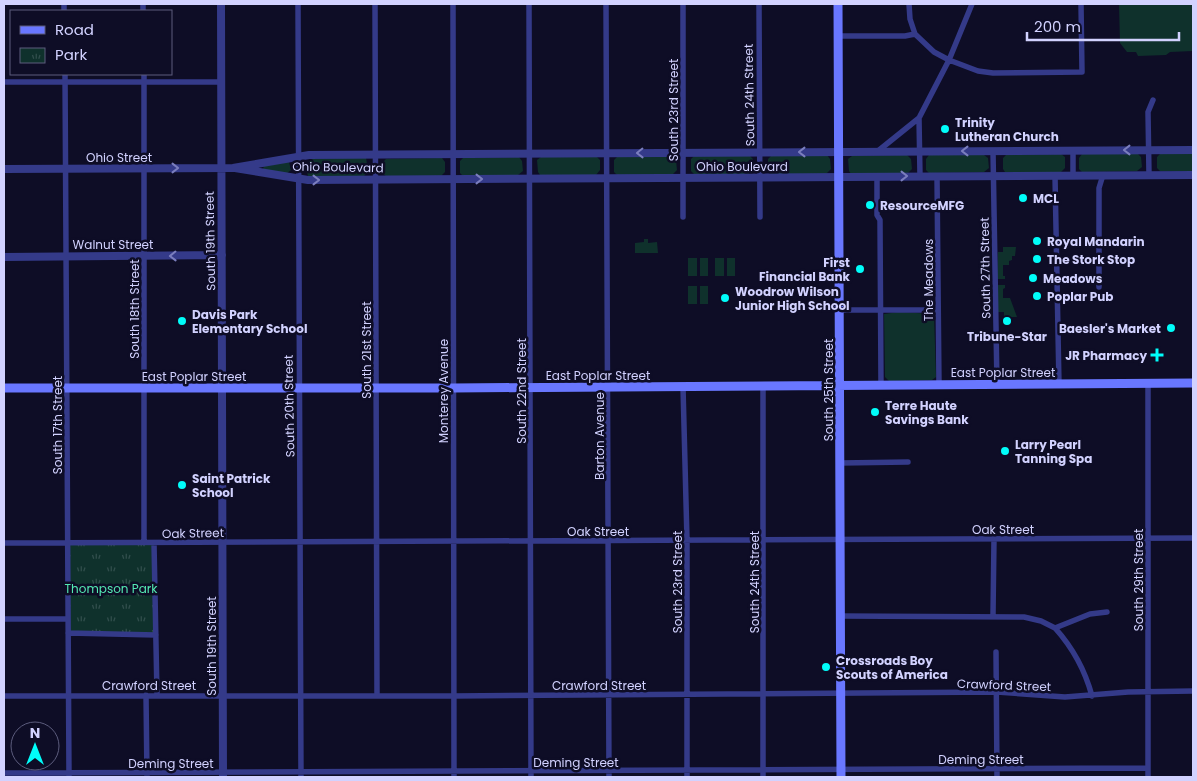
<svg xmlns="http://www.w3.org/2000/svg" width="1197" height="781" viewBox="0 0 1197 781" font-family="Poppins,sans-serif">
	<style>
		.green { fill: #0f312c }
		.park { fill: url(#park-tufts) }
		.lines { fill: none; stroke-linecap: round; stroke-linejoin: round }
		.minor { stroke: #343a89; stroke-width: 5.5 }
		.tertiary { stroke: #343a89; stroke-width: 8 }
		.secondary { stroke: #6977ff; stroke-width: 9 }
		.oneway { stroke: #7b7ebe }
		.poi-dot { fill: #00fdfa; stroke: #0e0d26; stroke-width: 2 }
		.labels { text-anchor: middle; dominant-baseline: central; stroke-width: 5; stroke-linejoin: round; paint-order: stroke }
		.street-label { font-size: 12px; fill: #d2d2ff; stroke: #0e0d26 }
		.poi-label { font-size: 12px; font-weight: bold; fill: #d2d2ff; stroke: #0e0d26; text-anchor: start }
		.park-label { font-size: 12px; fill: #54e9b3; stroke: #0e0d26 }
	</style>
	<defs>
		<pattern id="park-tufts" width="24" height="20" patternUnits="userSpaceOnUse" patternTransform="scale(1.25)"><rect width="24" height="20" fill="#0f312c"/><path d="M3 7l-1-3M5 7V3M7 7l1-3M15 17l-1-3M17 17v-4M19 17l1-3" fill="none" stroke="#314e4c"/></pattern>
	</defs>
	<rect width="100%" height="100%" fill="#0e0d26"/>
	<path class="green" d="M1119 4H1193V51L1170 52 1166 55 1138 56 1136 52H1127L1120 43Z
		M1061 154 1065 157V168L1061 172H1005L1003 169V158L1006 155Z
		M1082 154H1138L1141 157 1142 167 1137 171 1082 172 1079 169V158Z
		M1160 154H1193V171H1160L1157 168V157Z
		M827 155 830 159 831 169 826 174H771L768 171V159L771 156Z
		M907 155 911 159 912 169 907 174H851L849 171 848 159 852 156Z
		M929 155H984L988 158 989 168 984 172 929 173 926 170V159Z
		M694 156H750L753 159V169L749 174H694L691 171V159Z
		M366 157 368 172 364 176H308L305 163 313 159Z
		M519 157 522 161 523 171 518 175 463 176 460 173V161L463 158Z
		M541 157H597L600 160V170L596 175H540L538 172 537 160Z
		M617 157H673L676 160 677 170 672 175H617L614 172V160Z
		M442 158 445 162V172L441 176H386L383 174V162L386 159Z
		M289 162 291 170 286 174 263 169 264 166Z
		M644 239H648V243L657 242 658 253H635V243L644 242Z
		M1003 247H1016L1015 256H1012V260L1009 261V265H1003V276H1005V279H997L998 252H1003Z
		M688 258H697V276H688Z
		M700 258H708V276H700Z
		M715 258H724V276H715Z
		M727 258H735V276H727Z
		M998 285H1005V288L1003 289V298H1010L1017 317H1004V312H998Z
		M688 286H697V304H688Z
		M700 286H708V304H700Z
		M899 312 934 314 936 377 932 380 889 381 885 377 884 314Z"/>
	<path class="park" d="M67 543H154L156 635 68 633Z"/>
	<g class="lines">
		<path class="minor" d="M64 4V11
			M143 4V11
			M298 4 301 777
			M375 4 377 696
			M453 4 454 777
			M529 4 531 777
			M606 4 609 777
			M683 4V217
			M759 4 760 217
			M909 4 910 19 915 34 934 52 949 60 978 71 993 73 1082 72 1081 4
			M839 36H905L915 34
			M65 74 69 777
			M144 74V543
			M4 82H220
			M919 118 920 176
			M878 151 919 118 949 60 972 4
			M993 151 997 385
			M1073 151V176
			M1149 175 1148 112 1153 100
			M877 176V215L880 220 881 386
			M937 176 939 385
			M1055 176 1059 384
			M1099 287V188L1103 175
			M840 310H938
			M763 386V777
			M683 387 687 540V777
			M840 463 908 462
			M4 543 1193 538
			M154 543 157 695
			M993 615 994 539
			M840 616 1024 617 1041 621 1055 628 1090 614 1107 612
			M4 619H68
			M1055 628C1073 648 1085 670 1092 696
			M68 633 156 635
			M996 652 997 777
			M146 695 147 777
			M4 696H454L997 692 1065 697 1128 692 1193 691
			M4 773 1147 768
			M1148 777V383"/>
		<path class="tertiary" d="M221 4 223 777
			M235 168 308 180 1193 175
			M4 169 233 168 309 155 1193 150
			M4 257 222 255"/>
		<path class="secondary" d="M838 4 841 777
			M4 388H453L1193 383"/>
	</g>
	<defs><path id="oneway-chevron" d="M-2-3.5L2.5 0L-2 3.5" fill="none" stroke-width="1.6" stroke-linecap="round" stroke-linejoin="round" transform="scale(1.25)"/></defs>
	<g class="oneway">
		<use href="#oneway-chevron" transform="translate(1127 150) rotate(180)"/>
		<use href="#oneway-chevron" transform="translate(965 151) rotate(180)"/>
		<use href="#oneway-chevron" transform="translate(802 152) rotate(180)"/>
		<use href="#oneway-chevron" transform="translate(640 153) rotate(179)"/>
		<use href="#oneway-chevron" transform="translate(175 168)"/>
		<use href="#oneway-chevron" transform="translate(904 176)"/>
		<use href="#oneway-chevron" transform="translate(479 179)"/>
		<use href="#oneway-chevron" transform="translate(316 180)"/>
		<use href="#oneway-chevron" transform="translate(173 256) rotate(179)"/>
	</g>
	<g class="poi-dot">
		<circle cx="945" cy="129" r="5"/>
		<circle cx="1023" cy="198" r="5"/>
		<circle cx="870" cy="205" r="5"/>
		<circle cx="1037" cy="241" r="5"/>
		<circle cx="1037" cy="259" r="5"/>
		<circle cx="860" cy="269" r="5"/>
		<circle cx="1033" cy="278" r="5"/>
		<circle cx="1037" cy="296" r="5"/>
		<circle cx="725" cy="298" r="5"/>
		<circle cx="182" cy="321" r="5"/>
		<circle cx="1007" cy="321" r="5"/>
		<circle cx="1171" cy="328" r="5"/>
		<path d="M1154.5 347.5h5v5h5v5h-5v5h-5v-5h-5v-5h5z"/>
		<circle cx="875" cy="412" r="5"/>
		<circle cx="1005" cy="451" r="5"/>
		<circle cx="182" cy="485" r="5"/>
		<circle cx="826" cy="667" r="5"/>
	</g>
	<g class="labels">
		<g class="street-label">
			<text transform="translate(749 95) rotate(-91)">South 24th Street</text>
			<text transform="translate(673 110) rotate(-90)">South 23rd Street</text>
			<text x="119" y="157">Ohio Street</text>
			<text x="742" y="166">Ohio Boulevard</text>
			<text transform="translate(338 167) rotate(1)">Ohio Boulevard</text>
			<text transform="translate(210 241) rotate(-91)">South 19th Street</text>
			<text x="113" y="244">Walnut Street</text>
			<text transform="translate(985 268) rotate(-91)">South 27th Street</text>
			<text transform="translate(928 280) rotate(-90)">The Meadows</text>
			<text transform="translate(134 309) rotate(-90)">South 18th Street</text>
			<text transform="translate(366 350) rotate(-90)">South 21st Street</text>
			<text x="1003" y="372">East Poplar Street</text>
			<text x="598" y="375">East Poplar Street</text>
			<text x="194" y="376">East Poplar Street</text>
			<text transform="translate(828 390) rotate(-90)">South 25th Street</text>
			<text transform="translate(443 391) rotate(-90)">Monterey Avenue</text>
			<text transform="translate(521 391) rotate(-90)">South 22nd Street</text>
			<text transform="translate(289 406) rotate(-91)">South 20th Street</text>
			<text transform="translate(57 425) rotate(-90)">South 17th Street</text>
			<text transform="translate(599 436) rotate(-90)">Barton Avenue</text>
			<text x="1003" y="529">Oak Street</text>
			<text x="598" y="531">Oak Street</text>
			<text transform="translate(193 533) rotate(-1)">Oak Street</text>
			<text transform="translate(1138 580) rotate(-90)">South 29th Street</text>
			<text transform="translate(677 582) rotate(-90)">South 23rd Street</text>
			<text transform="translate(754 582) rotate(-90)">South 24th Street</text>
			<text transform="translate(211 646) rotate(-90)">South 19th Street</text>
			<text x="149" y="685">Crawford Street</text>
			<text x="599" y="685">Crawford Street</text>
			<text transform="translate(1004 685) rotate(2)">Crawford Street</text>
			<text x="981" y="759">Deming Street</text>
			<text x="576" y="762">Deming Street</text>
			<text x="171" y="763">Deming Street</text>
		</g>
		<g class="poi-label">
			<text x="955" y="122">Trinity<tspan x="955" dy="14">Lutheran Church</tspan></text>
			<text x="1033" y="198">MCL</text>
			<text x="880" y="205">ResourceMFG</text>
			<text x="1047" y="241">Royal Mandarin</text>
			<text x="1047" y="259">The Stork Stop</text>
			<text x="850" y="262" text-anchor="end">First<tspan x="850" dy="14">Financial Bank</tspan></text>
			<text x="1043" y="278">Meadows</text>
			<text x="735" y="291">Woodrow Wilson<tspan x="735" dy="14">Junior High School</tspan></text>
			<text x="1047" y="296">Poplar Pub</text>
			<text x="192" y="314">Davis Park<tspan x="192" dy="14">Elementary School</tspan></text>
			<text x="1161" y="328" text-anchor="end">Baesler's Market</text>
			<text x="1007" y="336" text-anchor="middle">Tribune-Star</text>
			<text x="1147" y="355" text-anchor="end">JR Pharmacy</text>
			<text x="885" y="405">Terre Haute<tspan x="885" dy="14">Savings Bank</tspan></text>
			<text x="1015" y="444">Larry Pearl<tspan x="1015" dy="14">Tanning Spa</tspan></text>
			<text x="192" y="478">Saint Patrick<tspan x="192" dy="14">School</tspan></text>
			<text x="836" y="660">Crossroads Boy<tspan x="836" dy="14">Scouts of America</tspan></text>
		</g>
		<g class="park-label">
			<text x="111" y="588">Thompson Park</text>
		</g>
	</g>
	<rect width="1197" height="781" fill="none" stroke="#d2d2ff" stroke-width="10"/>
	<rect x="10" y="10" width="162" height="65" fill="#0e0d26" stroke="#5c5c7d"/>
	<rect x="20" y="26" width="25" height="8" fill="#6977ff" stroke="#5c5c7d"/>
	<text x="55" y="35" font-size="15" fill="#d2d2ff">Road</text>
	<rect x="20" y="48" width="25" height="15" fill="url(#park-tufts)" stroke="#5c5c7d"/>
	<text x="55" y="60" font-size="15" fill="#d2d2ff">Park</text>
	<g transform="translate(35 746)"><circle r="24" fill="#0e0d26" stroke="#5c5c7d"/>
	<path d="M0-4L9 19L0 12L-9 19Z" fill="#00fdfa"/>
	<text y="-8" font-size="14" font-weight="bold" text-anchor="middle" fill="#d2d2ff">N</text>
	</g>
	<path d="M1027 32v8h152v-8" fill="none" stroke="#d2d2ff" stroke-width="2.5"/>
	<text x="1034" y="32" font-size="15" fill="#d2d2ff" stroke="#0e0d26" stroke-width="4" paint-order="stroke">200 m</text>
</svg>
